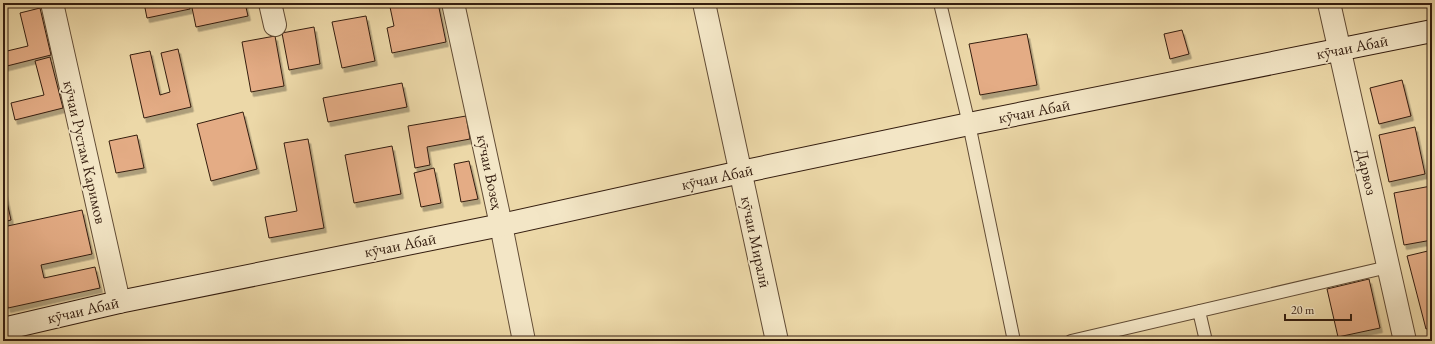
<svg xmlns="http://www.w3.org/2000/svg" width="1435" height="344" viewBox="0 0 1435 344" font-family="'EB Garamond',serif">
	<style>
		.building { fill: #e4ac85; stroke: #341d0f; filter: url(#shadow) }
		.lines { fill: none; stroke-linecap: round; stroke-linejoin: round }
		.lane-casing { stroke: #624c35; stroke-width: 14 }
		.street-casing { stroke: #624c35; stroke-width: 24 }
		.secondary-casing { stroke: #341d0f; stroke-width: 24 }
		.lane { stroke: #f3e6c6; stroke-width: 12 }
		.street { stroke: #f3e6c6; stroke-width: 22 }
		.secondary { stroke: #f3e6c6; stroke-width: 22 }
		.labels { text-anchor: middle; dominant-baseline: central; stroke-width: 3.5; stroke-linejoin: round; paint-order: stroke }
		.street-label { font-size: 16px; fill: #341d0f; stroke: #f3e6c6 }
	</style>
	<defs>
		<filter id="shadow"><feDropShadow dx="2.5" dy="4.5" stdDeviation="0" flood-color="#0004"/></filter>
	</defs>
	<rect width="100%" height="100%" fill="#ecd8a8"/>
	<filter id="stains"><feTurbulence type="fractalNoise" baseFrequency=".005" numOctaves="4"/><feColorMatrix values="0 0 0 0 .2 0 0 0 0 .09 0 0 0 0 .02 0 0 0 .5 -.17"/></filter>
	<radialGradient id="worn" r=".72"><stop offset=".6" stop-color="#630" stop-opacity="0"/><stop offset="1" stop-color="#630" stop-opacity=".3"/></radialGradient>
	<path class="building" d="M144 3H189L190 9 147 18Z
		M191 3H245L248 16 196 27Z
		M408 3H438L446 42 392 53 387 28 394 26 390 7Z
		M40 8 51 55 3 67V52L28 46 20 13Z
		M366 16 375 61 342 68 332 22Z
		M314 27 320 64 289 70 282 33Z
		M1182 30 1189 54 1170 59 1164 34Z
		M1027 34 1037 85 980 95 969 44Z
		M275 36 284 86 251 92 242 42Z
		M178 49 191 107 144 118 130 55 150 51 160 95 170 92 161 53Z
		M50 57 63 108 15 120 11 103 44 95 35 61Z
		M1402 80 1411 116 1379 124 1370 88Z
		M402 83 407 107 328 122 323 98Z
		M243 112 257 169 211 181 197 124Z
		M466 116 470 139 427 147 430 165 415 168 408 126Z
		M1415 127 1425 174 1389 182 1379 135Z
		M137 135 144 168 116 173 109 141Z
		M308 139 324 228 269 238 265 217 297 211 284 143Z
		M392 146 401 194 354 203 345 155Z
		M469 161 478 199 461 202 454 164Z
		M434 168 441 203 421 207 414 173Z
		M3 184 11 220 3 222Z
		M1431 186 1432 192V240L1404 245 1394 193Z
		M82 210 92 254 41 265 44 278 95 267 100 288 8 308 3 286V227Z
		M1432 250V327L1426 329 1407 256Z
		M1369 279 1380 328 1338 337 1327 289Z"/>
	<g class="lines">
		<defs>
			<path id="lane" d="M940 3 969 124 1014 341
				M1199 311 1206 341
				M1071 341 1388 267"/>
			<path id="street" d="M52 3 119 302
				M270 3 275 25
				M453 3 501 225 524 341
				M704 3 777 341
				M1329 3 1405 341"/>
			<path id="secondary" d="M3 329 119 302 501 225 741 172 969 124 1432 31"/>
		</defs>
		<use href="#lane" class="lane-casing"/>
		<use href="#street" class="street-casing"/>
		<use href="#secondary" class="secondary-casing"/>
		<use href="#lane" class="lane"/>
		<use href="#street" class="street"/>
		<use href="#secondary" class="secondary"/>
	</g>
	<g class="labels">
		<g class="street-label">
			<text transform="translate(1352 47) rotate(-11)">кӯчаи Абаӣ</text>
			<text transform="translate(1034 111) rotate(-11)">кӯчаи Абаӣ</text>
			<text transform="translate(85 152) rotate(77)">кӯчаи Рустам Каримов</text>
			<text transform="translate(490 172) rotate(78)">кӯчаи Возеҳ</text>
			<text transform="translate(1367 172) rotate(77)">Дарвоз</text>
			<text transform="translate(717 177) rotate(-12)">кӯчаи Абаӣ</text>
			<text transform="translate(756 242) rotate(78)">кӯчаи Миралӣ</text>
			<text transform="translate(400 245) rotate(-11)">кӯчаи Абаӣ</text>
			<text transform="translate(83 310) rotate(-13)">кӯчаи Абаӣ</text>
		</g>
	</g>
	<rect width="1435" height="344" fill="none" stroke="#ecd8a8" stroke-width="16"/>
	<rect x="4" y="4" width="1427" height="336" fill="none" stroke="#341d0f" stroke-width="2"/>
	<rect x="8" y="8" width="1419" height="328" fill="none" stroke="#341d0f"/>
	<path d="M1285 314v6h66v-6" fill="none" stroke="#341d0f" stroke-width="2"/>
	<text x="1291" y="314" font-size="12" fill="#341d0f" stroke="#f3e6c6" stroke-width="3" paint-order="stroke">20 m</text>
	<rect width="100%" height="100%" filter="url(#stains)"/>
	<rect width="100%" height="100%" fill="url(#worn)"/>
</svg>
